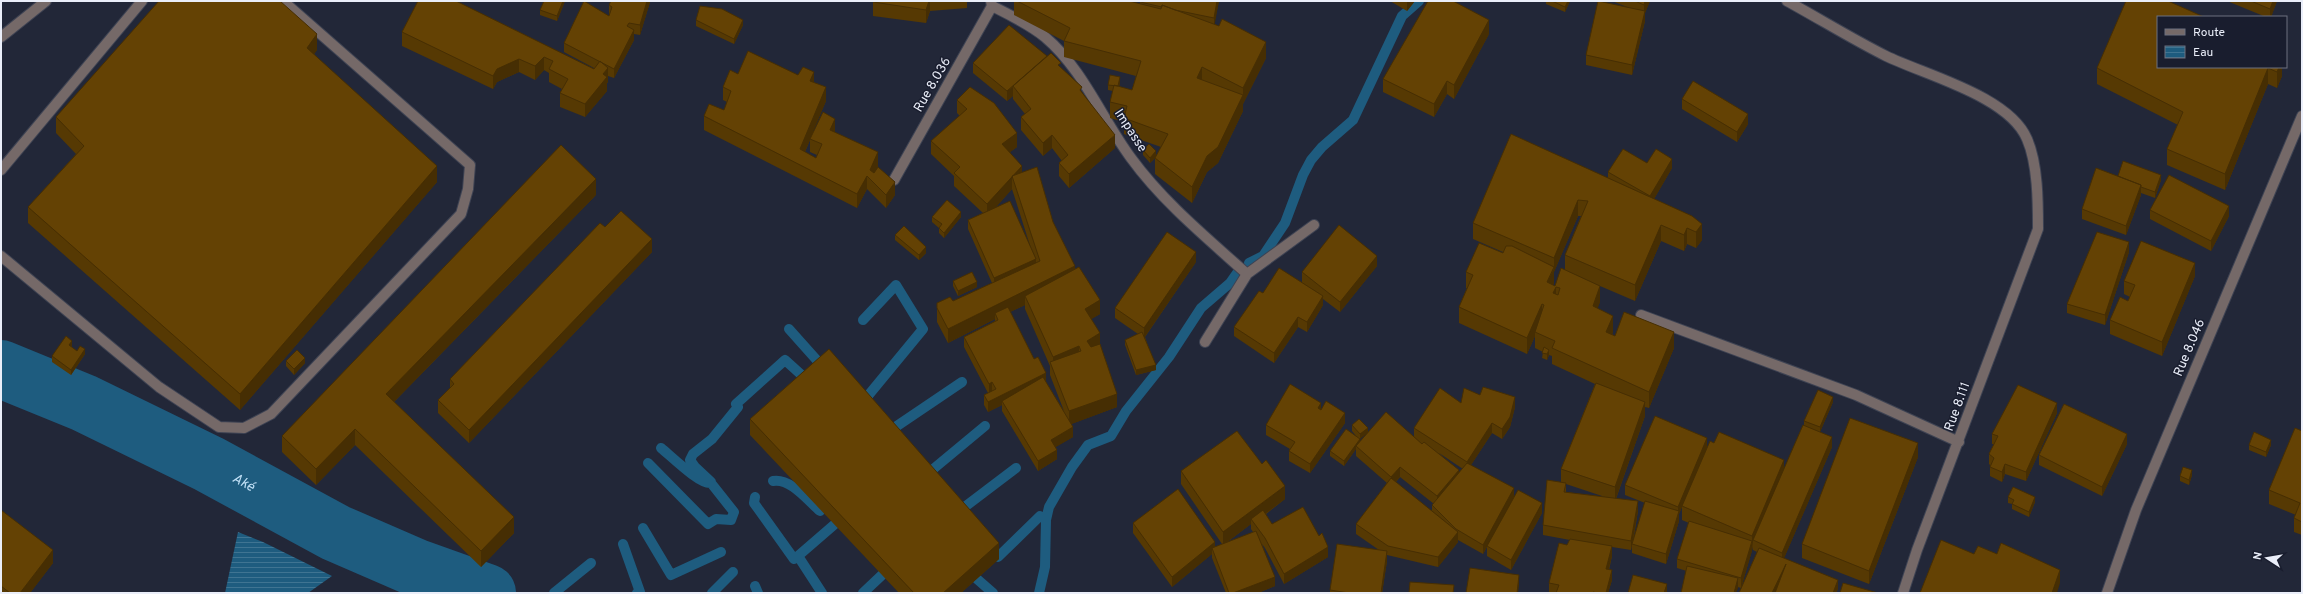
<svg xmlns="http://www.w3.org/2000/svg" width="2303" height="594" viewBox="0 0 2303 594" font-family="Overpass,sans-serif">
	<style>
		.water { fill: url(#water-rules) }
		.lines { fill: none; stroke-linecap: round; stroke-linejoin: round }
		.stream { stroke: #1e5c7f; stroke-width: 10 }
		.river { stroke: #1e5c7f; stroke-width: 58 }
		.minor-casing { stroke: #3e4353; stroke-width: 12 }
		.minor { stroke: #756968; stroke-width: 10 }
		.wall { fill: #563903; fill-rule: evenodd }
		.shaded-wall { fill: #462e03 }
		.building { fill: #644204; stroke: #462e03; fill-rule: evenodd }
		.labels { text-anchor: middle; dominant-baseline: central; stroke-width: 3; stroke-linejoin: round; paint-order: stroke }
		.street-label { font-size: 13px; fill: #eaeef9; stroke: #191d2e }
		.water-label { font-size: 14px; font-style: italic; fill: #bfdff5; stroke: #191d2e }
	</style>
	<defs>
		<pattern id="water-rules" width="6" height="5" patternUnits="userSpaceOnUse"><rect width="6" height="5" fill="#1e5c7f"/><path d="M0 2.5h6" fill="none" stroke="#3f7492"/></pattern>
	</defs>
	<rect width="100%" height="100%" fill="#222738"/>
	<path class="water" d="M238 532 263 542 332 576 308 593H225Z"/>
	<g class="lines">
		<path class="stream" d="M1249 263 1263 256 1285 223 1303 175 1311 160 1322 147 1353 120 1402 16 1419 1
			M862 403 923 329 896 285 863 320
			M888 432 962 382
			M648 463 708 524 716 519 731 520 734 512 711 483C700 485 671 456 661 448
			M926 475 985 426
			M773 481C791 478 808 501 820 511
			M711 482 695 467 690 460 693 454 712 439 738 407 736 404 785 360 806 379 822 366 789 329
			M755 497 754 503 794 559
			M958 512 1016 468
			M643 528 671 575 721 552
			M623 544 640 592 637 593
			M998 557 1040 516
			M977 579 993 593
			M755 586 758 593
			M554 593 591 563
			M712 593 733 572
			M822 593 798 556 835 524
			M863 593 882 575
			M1039 593 1045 567 1046 520 1049 507 1072 467 1088 445 1111 436 1126 411 1169 357 1201 308 1230 283 1237 273"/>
		<path class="river" id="s1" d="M1 369 84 403 209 464 336 533 417 568 487 593"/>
		<defs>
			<path id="minor" d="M1787 1C1820 19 1852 39 1886 56 1925 75 2009 96 2027 139 2038 164 2038 203 2038 229L1917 550 1903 593
				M992 6C1010 15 1029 24 1045 37 1083 69 1102 119 1131 158 1163 202 1207 238 1247 274
				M1 37 46 1
				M1 170 142 1
				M894 180 992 6 991 1
				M1 256 159 387 219 427 244 428 271 414 461 214 468 189 470 165 283 1
				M1641 315 1856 395 1959 442
				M1205 342 1247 274 1314 225
				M2107 593 2136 510 2302 116"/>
		</defs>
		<use href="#minor" class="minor-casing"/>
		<use href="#minor" class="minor"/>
	</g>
	<path class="wall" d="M418 1 594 69V68L564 52V43L609 16V5L650 1V2L640 35 634 34V40L614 78 608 76V82L607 83V91L585 117 560 107V93L562 89 549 82V73L544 70 535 80 519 72 497 82 493 89 402 46V32Z
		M565 1 557 21 540 15V10Z
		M871 1H967V8L930 11 926 23 873 16V2H871Z
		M1014 1H1129L1140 4V1H1219L1214 24 1266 58 1243 104V111L1218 163 1207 172 1192 203 1155 174V158L1161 147 1124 134V122L1110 118V102L1113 91 1108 90V85L1120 82 1119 87 1132 90 1136 76 1064 57V41L1014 15Z
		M1390 1H1415L1407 11Z
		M1546 1H1570L1565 12 1546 4Z
		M1612 1H1650L1645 13V21L1632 75 1586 65V55L1627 7Z
		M2227 1H2277L2271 17H2266Z
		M696 20 743 25 734 44 696 26Z
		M1489 34 1454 99 1447 94 1434 117 1383 92V79Z
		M317 50 314 54 437 182 240 410 28 223V207L76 154 56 133V117Z
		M1047 57 1061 68 1082 93 1115 148 1069 188 1059 176V163L1062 161 1052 148 1043 156 1021 130V117L1025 114 1013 99V96L1007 101 973 73V63Z
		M2282 67V76L2277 88 2268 84 2225 190 2167 165V149L2178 125 2097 84V68Z
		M738 74 798 75 814 82 826 101 813 131 835 132 878 166 876 170 895 195 886 208 867 189 857 208 704 130V116L724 110 727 102 723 100V87ZM810 140V152L817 155 816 158 805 152Z
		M1682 99 1748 124 1737 142 1682 109Z
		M957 100 1017 147 1010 152 1053 222 1075 269 1100 314 1091 319 1100 344 1117 407 1071 424 1073 437 1055 447 1057 459 1038 471 1002 411V405L988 412 984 405V395L988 393 964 347V337L995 321V319L948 343 937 322V303L953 301 992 283 968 229V220L983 213 954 186V176L931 154V141L960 116 957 113ZM1012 189 1033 255 996 207ZM1025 305V309L1050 366V375L1064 411 1046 382 1010 312Z
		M1143 150 1156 157 1150 163 1143 155Z
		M1647 163 1672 168 1654 199 1692 216 1702 240 1696 248 1687 244 1684 251 1661 241 1635 301 1600 286V302L1597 308 1613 332 1612 334 1615 336 1674 348 1649 408 1645 407V416L1616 499 1638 511 1633 542 1645 503 1625 495V485L1707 448 1714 443 1784 469 1804 425V421L1833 402 1820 432 1832 447 1784 558 1838 589 1836 593H1739L1757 552 1753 550V547L1741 588 1677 568V559L1689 523 1682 520V507L1679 514V521L1666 564 1632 553V545L1631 550 1612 547V556L1609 570 1612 580 1608 593H1552L1549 592V583L1570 540 1543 535V525L1561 482V469L1595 384 1552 364V356L1549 355 1547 360 1542 358 1543 352 1535 348V336L1527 354 1459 323V307L1467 288H1466V272L1503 253V252L1473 239V223L1608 178V172ZM1578 216H1581L1565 255V269L1555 286 1553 285 1554 283V272ZM1566 484 1605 497 1566 492Z
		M2118 176 2161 180 2155 198 2141 193V195L2126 235 2082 219V209Z
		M596 195 394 402 514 533 481 567 355 445 316 485 282 452V436Z
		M2150 210 2229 216 2211 251 2150 219Z
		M932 217H961L944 238 939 233V228L932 222Z
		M605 227 652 252 469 443 438 413V400L450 388V379Z
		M895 235 926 253 919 260 895 240Z
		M2129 252 2105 325 2067 313V304Z
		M1196 262 1145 337 1156 370 1136 375 1125 345V340L1138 334 1115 318V308Z
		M1377 266 1340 312 1323 299V305L1307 332 1298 327 1274 363 1234 336V327L1302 282V272Z
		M2195 276 2162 356 2110 334V320L2128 301 2130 297 2124 294V281Z
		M953 281 977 287 958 296 953 286Z
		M72 346 71 347 77 351 85 354 71 375 52 362V356Z
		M286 361 305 363 294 375 286 366Z
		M1480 395 1515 407 1510 427 1502 439 1492 433 1471 465 1514 497 1542 513 1511 570 1487 556V547L1483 554 1458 540V542L1438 567 1387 555V561L1382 593H1330V590L1379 550 1356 534V524L1387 483 1356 456V449L1344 466 1330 456V451L1357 437 1352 431V425L1368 428 1360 439V441L1414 437V428L1461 403ZM1439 453 1463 469 1459 473ZM1400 477 1434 504 1432 505V512L1396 482Z
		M1321 409 1345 423 1310 473 1289 461V451L1290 449 1266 435V425Z
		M2057 413 2026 481 2005 474 2002 482 1990 476V465L1989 464V454L1994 444H1992V434Z
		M750 419 999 559 961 593H899L750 435Z
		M2302 431V535L2294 532V518L2296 515 2269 504V490Z
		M2127 444 2102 496 2039 465V455Z
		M2249 445H2271L2266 457 2249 450Z
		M1918 457 1869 584 1802 558V544Z
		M1181 471 1285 499 1266 514 1272 524 1328 557 1284 584 1265 548 1262 544 1275 586 1258 593H1226L1212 558V554L1172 587 1133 533V523L1215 547 1222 544 1181 484ZM1251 524V529L1253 532 1226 543Z
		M2192 475 2189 485 2180 481V476Z
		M2008 497 2035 502 2029 517 2012 509V504L2008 503Z
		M1 510 53 563 30 593H1Z"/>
	<path class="shaded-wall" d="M563 1H565L557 21V16Z
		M647 1H650V2L640 35V25Z
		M929 1H930V11L926 23V10Z
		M1217 1H1219L1214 28V18Z
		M1407 1H1415L1407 11Z
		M1568 1H1570L1565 12V7Z
		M1645 1H1650L1645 13V21L1632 75V65L1644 14V5Z
		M2273 1H2277L2271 17H2270V9Z
		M743 20V25L734 44V39Z
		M1489 20V34L1454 99V85Z
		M634 30V40L614 78V69Z
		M317 34V50L307 64V48Z
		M1266 42V58L1243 104V111L1218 163 1207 172 1192 203V187L1207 156 1243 95V88Z
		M544 57V70L535 80V66Z
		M519 59V72L497 82 493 89V76L497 69Z
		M1202 67V83L1197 78Z
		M2279 67H2282V76L2277 88V72Z
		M608 68V82L607 83V91L585 117V104L603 74Z
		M2268 68V84L2225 190V174Z
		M814 72V85L810 81Z
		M1120 77V82L1118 92V87Z
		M1447 81V94L1434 117V104Z
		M826 87V101L810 139V140L800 163V149Z
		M1013 87V96L1007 101V91Z
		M1748 114V124L1737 142V132Z
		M835 119V132L830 143V130Z
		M1017 133V147L1002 158V144Z
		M1052 135V148L1043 156V143Z
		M1115 135V148L1069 188V174Z
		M1156 151V157L1150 163V158Z
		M878 152V166L871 180 870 170Z
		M1672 159V168L1650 206V196Z
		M437 166V182L240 410V394Z
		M1022 166V179L1012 176V189L987 217V204Z
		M2161 175V180L2155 198V192Z
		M867 176V189L857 208V194Z
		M596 179V195L386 410V394Z
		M895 182V195L886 208V195Z
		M2141 185V195L2126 235V226Z
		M1578 200V216L1554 272V283L1547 298V282L1554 269V258Z
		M2229 206V216L2211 251V241Z
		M961 212V217L944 238V233Z
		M1702 224V240L1696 248V232Z
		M1661 225V241L1635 301V285Z
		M1687 228V244L1684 251V235Z
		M652 239V252L469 443V430Z
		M2129 242V252L2105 325V315Z
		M926 247V253L919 260V255Z
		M1196 252V262L1144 338V328Z
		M1377 256V266L1340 312V302Z
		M1036 259V269L994 288V278Z
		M2195 263V276L2162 356V342Z
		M1075 266V280L1025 296V305L998 318 995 313V319L948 343V329Z
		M977 282V287L958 296V291Z
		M1600 286V302L1593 322V306Z
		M1556 287V303L1553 293Z
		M1323 296V305L1307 332V322Z
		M1100 300V314L1085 323V309Z
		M1542 304V320L1535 332V336L1527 354V338Z
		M1613 316V332L1606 348V332Z
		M1298 317V327L1274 363V353Z
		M1674 332V348L1649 408V392Z
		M1100 333V347L1087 355V341Z
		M72 341V346L69 350V345Z
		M1079 346V359L1053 368V357Z
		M85 349V354L71 375V370Z
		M1549 350V355L1547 360V354Z
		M305 358V363L294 375V369Z
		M1156 365V370L1136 375V370Z
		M1046 373V382L1002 401V405L988 412V402Z
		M992 382V392L989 394V384Z
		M1117 394V407L1069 425V411Z
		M1515 397V407L1510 427 1502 439V429Z
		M1833 397V402L1820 432V427Z
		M1645 402V416L1615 501V487Z
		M1321 403V413L1318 408Z
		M2057 403V413L2026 481V472Z
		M1345 413V423L1310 473V464Z
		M1492 423V433L1467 471V462Z
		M1073 427V437L1051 450V440Z
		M1368 428V433L1360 439V444L1356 446V449L1344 466V461L1360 439V434Z
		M355 429V445L316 485V469Z
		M2127 434V444L2102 496V487Z
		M1832 437V447L1782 563V553Z
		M1707 438V448L1679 514V521L1666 564V554L1678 515V507Z
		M2271 440V445L2266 457V452Z
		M1918 443V457L1869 584V571Z
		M1057 450V459L1038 471V461Z
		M1784 460V473L1753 540 1752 551 1741 588V578L1752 542V536Z
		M2005 464V474L2002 482V472Z
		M1400 467V477L1391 487V477Z
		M1459 470V480L1437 506V496Z
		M2192 470V475L2189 485V480Z
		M1285 486V499L1254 522 1251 519V524L1223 545V532Z
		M1514 488V498L1483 554V545Z
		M2035 497V502L2029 517V512Z
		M1638 501V511L1631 550V541Z
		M1542 503V513L1511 570V560Z
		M514 517V533L481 567V551Z
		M1458 532V542L1438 567V557Z
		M1215 542V552L1212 548V554L1172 587V577Z
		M999 543V559L961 593H943Z
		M1612 546V556L1606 579V569Z
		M1328 547V557L1284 584V574Z
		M53 550V563L30 593H20Z
		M1387 551V561L1382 593H1381Z
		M1786 564 1777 593H1772Z
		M1612 570V580L1608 593H1606Z
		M2060 570V583L2057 593H2052Z
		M1519 575V585L1518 593H1517Z
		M1275 577V586L1258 593H1233Z
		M1738 578V588L1736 593H1734Z
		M1838 580V589L1836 593H1833Z
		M1667 584V593H1664Z"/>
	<path class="building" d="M159 1H280L317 34 307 48 437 166 240 394 28 207 84 146 56 117Z
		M418 1H456L594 69 600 61 608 68 603 74 607 77 585 104 560 93 568 79 549 69 553 61 544 57 535 66 519 59 497 69 493 76 402 32Z
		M544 1H563L557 16 540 10Z
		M584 1 609 16 612 7 609 5 611 1H647L640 25 629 23 627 26 634 30 614 69 564 43Z
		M873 1H929L926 10 873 2Z
		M1017 1H1129L1161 9 1162 5 1219 26 1222 19 1266 42 1243 88 1202 67 1197 78 1243 95 1218 147 1207 156 1192 187 1155 158 1168 134 1124 118 1127 106 1110 102 1114 85 1132 90 1141 61 1064 41 1070 28Z
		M1140 1H1217L1214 18 1175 10 1162 5V7L1140 2Z
		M1428 1H1453L1489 20 1454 85 1447 81 1434 104 1383 79Z
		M1552 1H1568L1565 7Z
		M1598 1 1645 11 1632 65 1586 55Z
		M1635 1H1645L1644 5Z
		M2126 1H2168L2204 17H2158V67H2279L2277 72 2268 68 2225 174 2167 149 2183 112 2097 68Z
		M2251 1H2273L2270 9Z
		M700 6 722 9 743 20 734 39 696 20Z
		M1009 25 1047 56 1007 91 973 63Z
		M748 51 798 75 803 67 814 72 810 81 826 87 800 149 816 158 822 144 810 139 823 112 835 119 830 130 878 152 870 170 874 173 878 167 895 182 886 195 867 176 857 194 704 116 709 104 724 110 731 91 723 87 730 70 738 74Z
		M1051 53 1061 63 1058 65 1082 87 1080 90 1115 135 1069 174 1059 163 1068 155 1052 135 1043 143 1021 117 1031 109 1013 86Z
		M1110 75 1120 77 1118 86 1108 85Z
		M1693 81 1748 114 1737 132 1682 99Z
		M970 87 994 103 1017 133 1002 144 1022 166 987 204 954 173 960 167 931 141 967 109 957 100Z
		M1511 134 1692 216 1702 224 1696 232 1687 228 1684 235 1661 225 1635 285 1565 255 1588 201 1578 200 1554 258 1473 223Z
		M1149 144 1156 151 1150 158 1143 150Z
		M561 145 596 179 386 394 514 517 481 551 355 429 316 469 282 436Z
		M1623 149 1647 163 1656 149 1672 159 1650 196 1608 172Z
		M2123 161 2161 175 2155 192 2141 187V185L2118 176Z
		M1037 167 1053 222 1075 266 948 329 937 308V303L950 297 953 301 1040 261 1012 176Z
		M2096 168 2141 185 2126 226 2082 209Z
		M2169 175 2229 206 2211 241 2150 210Z
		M947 200 961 212 944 233 939 228 942 224 932 217Z
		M1010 201 1036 259 994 278 968 220Z
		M621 211 652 239 469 430 438 400 454 384 450 379 600 223 605 227Z
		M1339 225 1377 256 1340 302 1302 272Z
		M904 226 926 247 919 255 895 235Z
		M1167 232 1196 252 1144 328 1115 308Z
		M2097 232 2129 242 2105 315 2067 304Z
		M2141 241 2195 263 2162 342 2110 320 2120 297 2128 301 2135 285 2124 281Z
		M1479 243 1503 253 1506 246H1512L1554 267 1547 282 1555 286 1561 268 1600 286 1593 306 1613 316 1606 332 1615 336 1624 312 1674 332 1649 392 1552 348 1555 341 1535 332 1544 305 1542 304 1527 338 1459 307 1473 275 1466 272ZM1556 287 1560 288 1558 295 1553 293Z
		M1079 267 1100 300 1085 309 1100 333 1087 341 1091 347 1100 344 1117 394 1069 411 1050 362 1081 351 1079 346 1053 357 1025 296Z
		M1279 268 1323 296 1307 322 1298 317 1274 353 1234 327 1259 291 1263 293Z
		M972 272 977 282 958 291 953 281Z
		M1008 307 1034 359 1038 357 1046 373 988 402 984 395 996 389 992 382 989 384 964 337 998 320 995 313Z
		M1142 332 1156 365 1136 370 1125 340Z
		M66 336 72 341 69 345 77 351 80 346 85 349 71 370 52 356Z
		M1544 347 1549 350 1547 354 1542 353Z
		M829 349 999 543 943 593H914L750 419Z
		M297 350 305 358 294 369 286 361Z
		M1043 377 1073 427 1051 440 1057 450 1038 461 1002 401Z
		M1596 383 1645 402 1615 487 1561 469Z
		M1290 384 1321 403 1318 408 1321 410 1326 401 1345 413 1310 464 1289 451 1295 442 1266 425Z
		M2018 385 2057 403 2026 472 2005 464 2002 472 1990 467 1994 458 1989 454 1998 436 1992 434Z
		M1483 387 1515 397 1510 417 1502 429 1492 423 1467 462 1414 428 1440 388 1461 403 1464 388 1480 395Z
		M1818 390 1833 397 1820 427 1804 421Z
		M2064 404 2127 434 2102 487 2039 455Z
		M1386 412 1422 444 1424 442 1459 470 1437 496 1400 467 1391 477 1356 446Z
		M1655 416 1707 438 1678 507 1625 485Z
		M1850 418 1918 443 1869 571 1802 544Z
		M1359 419 1368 428 1360 434 1352 425Z
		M1803 425 1832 437 1782 553 1753 540Z
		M2295 428 2302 431V522L2294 518 2300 503 2269 490Z
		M1346 429 1360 439 1344 461 1330 451Z
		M1237 431 1262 464 1266 460 1285 486 1223 532 1181 471Z
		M1719 432 1784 460 1752 536 1682 506 1710 441 1714 443Z
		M2254 432 2271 440 2266 452 2249 445Z
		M1467 463 1514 488 1483 545 1456 529 1432 505Z
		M2183 467 2192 470 2189 480 2180 476Z
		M1391 478 1458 532 1438 557 1388 546 1356 524Z
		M1547 480 1566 483 1564 492 1638 501 1631 541 1543 525Z
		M2013 487 2035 497 2029 512 2012 504 2014 500 2008 497Z
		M1178 489 1215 542 1172 577 1133 523Z
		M1518 490 1542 503 1511 560 1487 546Z
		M1645 501 1679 511 1666 554 1632 544Z
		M1303 507 1319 536 1322 533 1328 547 1284 574 1265 538 1251 519 1263 510 1272 524Z
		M1 510 53 550 20 593H10L1 586Z
		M1689 521 1752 541 1741 578 1677 559Z
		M1256 531 1275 577 1233 593H1229L1212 548Z
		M1570 539 1612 546 1606 569 1612 570 1606 593H1597L1593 592V593H1556L1559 585 1549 583 1559 543 1567 545Z
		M1941 540 1974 554 1978 546 1997 554 2001 543 2060 570 2052 593H1920Z
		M1337 544 1387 551 1381 593H1349L1330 590Z
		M1759 548 1838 580 1833 593H1775L1786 564 1772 593H1739Z
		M1687 566 1738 578 1734 593H1681Z
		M1470 568 1519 575 1517 593H1466Z
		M1633 575 1667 584 1664 593H1628Z
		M1410 582 1454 585 1453 593H1409Z
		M1843 583 1878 593H1840Z"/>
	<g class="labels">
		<g class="street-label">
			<text transform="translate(933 85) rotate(-60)">Rue 8.036</text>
			<text transform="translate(1130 131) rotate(57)">Impasse</text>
			<text transform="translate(2190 348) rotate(-67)">Rue 8.046</text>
			<text transform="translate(1958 407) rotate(-70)">Rue 8.111</text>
		</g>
		<g class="water-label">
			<text stroke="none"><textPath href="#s1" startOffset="268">Aké</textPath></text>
		</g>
	</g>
	<rect width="2303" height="594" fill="none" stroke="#eaeef9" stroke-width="4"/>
	<rect x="2157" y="16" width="130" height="52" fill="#191d2e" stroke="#6d717f"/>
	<rect x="2165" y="29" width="20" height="6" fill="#756968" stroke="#6d717f"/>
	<text x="2193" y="36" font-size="12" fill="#eaeef9">Route</text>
	<rect x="2165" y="46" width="20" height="12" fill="url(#water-rules)" stroke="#6d717f"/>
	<text x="2193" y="56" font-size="12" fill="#eaeef9">Eau</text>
	<g transform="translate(2267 558) rotate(282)" stroke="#191d2e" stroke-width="3" paint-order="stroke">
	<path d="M0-3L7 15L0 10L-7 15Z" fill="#eaeef9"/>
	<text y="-6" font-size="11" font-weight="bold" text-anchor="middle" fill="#eaeef9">N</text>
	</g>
</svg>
